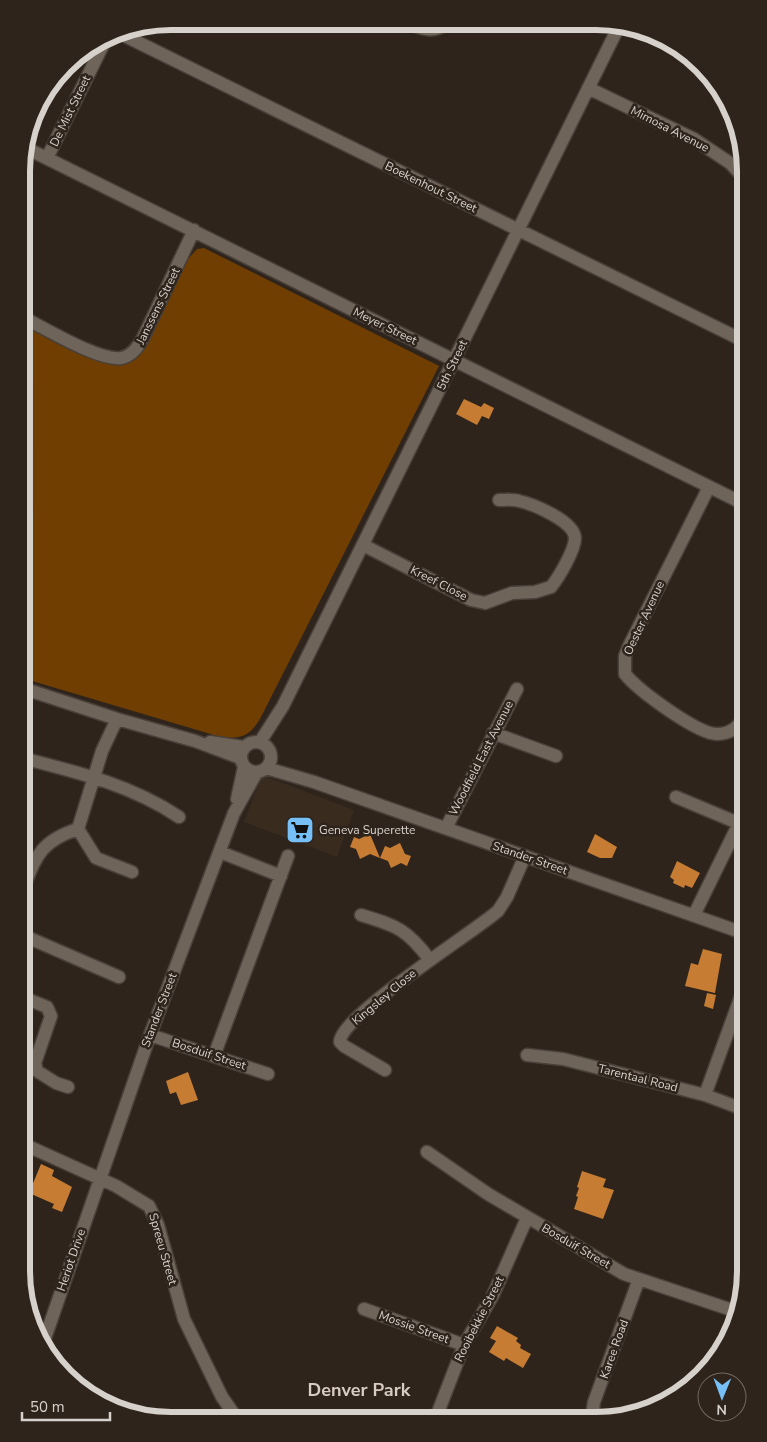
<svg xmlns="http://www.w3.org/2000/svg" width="767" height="1442" viewBox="0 0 767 1442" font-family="'Nunito Sans',sans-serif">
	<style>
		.built { fill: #392b1e }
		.green { fill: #703e01 }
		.building { fill: #c67d33 }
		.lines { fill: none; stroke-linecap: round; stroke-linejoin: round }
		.minor-casing { stroke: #484039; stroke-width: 15 }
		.minor { stroke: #6f645a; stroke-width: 12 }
		.labels { text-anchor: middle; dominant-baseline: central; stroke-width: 5; stroke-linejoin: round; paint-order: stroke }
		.street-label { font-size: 12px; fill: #d7d1cb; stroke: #2e241c }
		.poi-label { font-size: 12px; fill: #d7d1cb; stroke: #2e241c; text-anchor: start }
		.district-label { font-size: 18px; font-weight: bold; fill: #d8cbc1; stroke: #2e241c }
		.rim { fill: none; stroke: #d7d1cb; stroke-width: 6 }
	</style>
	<rect width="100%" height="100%" fill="#2e241c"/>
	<path class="built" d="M262 775 354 810 337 857 244 822Z"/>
	<path class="green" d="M204 248 439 366 260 719C250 735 243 738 224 738L22 678V322L105 363C120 366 134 362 143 349L188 259 197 249Z"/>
	<path class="building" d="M464 399 481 407 484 403 494 408 489 419 482 416 477 425 456 414Z
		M370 834 380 858 370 854 360 859 356 849 350 847 354 837 359 839Z
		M595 834 617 847 612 858H600L587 852Z
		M400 843 405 854 411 856 407 866 401 863 391 868 388 861 380 858 385 846 390 848Z
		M677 861 700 873 692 888 685 885 684 888 673 883 674 880 670 877Z
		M703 949 722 954 715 993 685 986 691 963 698 965Z
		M707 993 716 995 713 1009 704 1006Z
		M188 1072 198 1100 181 1105 176 1092 170 1094 166 1081Z
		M41 1164 54 1170 52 1176 72 1187 62 1212 52 1208 54 1204 29 1193Z
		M582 1171 606 1179 603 1187 614 1190 603 1219 574 1209 578 1197 576 1196 579 1188 577 1187Z
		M497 1326 518 1338 516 1341 521 1345 520 1348 531 1354 523 1368 506 1358 504 1361 489 1352 496 1341 490 1338Z"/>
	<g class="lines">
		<defs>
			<path id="minor" d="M408 23C424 30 433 33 448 23
				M117 32 746 342
				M588 88 694 139 730 163 746 180
				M24 147 746 505
				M47 158 107 37
				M22 317C45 328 98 361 121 358 132 356 138 347 143 338L194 230
				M709 487 629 646 625 656V674C638 690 698 735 718 734 731 734 740 725 746 715
				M363 545 471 600 485 603 512 593 535 592 551 587C559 577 575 550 575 538 574 521 533 504 519 501 513 499 505 500 499 500
				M22 688 117 719 195 741 240 758
				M493 733 556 756
				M241 757a15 15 0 1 1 30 0a15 15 0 1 1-30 0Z
				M210 742 243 747
				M260 742 283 706 620 24
				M22 758C77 772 131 785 179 817
				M266 768 314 782 746 934
				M676 797 738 823
				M237 799 244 767
				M446 828 517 689
				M78 829 96 858 132 872
				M220 852 281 876
				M22 891C36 857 40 841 78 829L102 751 117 719
				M361 915C397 926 407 929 430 960
				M694 915 746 809
				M22 935 119 977
				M22 997 47 1007 51 1016 35 1063 37 1071 56 1083 68 1087
				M150 1035 268 1074
				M527 1055 563 1059 705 1095 745 1110
				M214 1056 288 856
				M385 1070 344 1046 340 1042C339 1017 474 932 498 911L507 897 525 856
				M705 1095 745 985
				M21 1143 116 1186 149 1206 158 1225 184 1319 222 1397 238 1420
				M427 1152 488 1194 624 1274 738 1312
				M364 1309 464 1345
				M44 1341 150 1035 234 813 257 772
				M435 1420 464 1345 493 1295 527 1218
				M591 1421 594 1402 639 1279"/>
		</defs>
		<use href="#minor" class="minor-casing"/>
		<use href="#minor" class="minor"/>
	</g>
	<defs>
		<symbol id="supermarket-square" viewBox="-11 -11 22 22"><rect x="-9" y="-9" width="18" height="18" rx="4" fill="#76c0f7" stroke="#2e241c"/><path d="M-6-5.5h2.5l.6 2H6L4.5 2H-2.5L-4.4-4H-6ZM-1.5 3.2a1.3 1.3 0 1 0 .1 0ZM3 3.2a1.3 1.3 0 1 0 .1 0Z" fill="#111"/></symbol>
	</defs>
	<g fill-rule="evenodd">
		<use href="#supermarket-square" x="284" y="814" width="32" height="32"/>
	</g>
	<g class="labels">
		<g class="street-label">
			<text transform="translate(70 111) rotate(-64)">De Mist Street</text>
			<text transform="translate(670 129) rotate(27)">Mimosa Avenue</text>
			<text transform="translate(431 187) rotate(26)">Boekenhout Street</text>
			<text transform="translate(158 306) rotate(-64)">Janssens Street</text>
			<text transform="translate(385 326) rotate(26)">Meyer Street</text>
			<text transform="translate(452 365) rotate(-64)">5th Street</text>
			<text transform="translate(439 583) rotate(27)">Kreef Close</text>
			<text transform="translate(644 618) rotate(-65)">Oester Avenue</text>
			<text transform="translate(481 758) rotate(-63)">Woodfield East Avenue</text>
			<text transform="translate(530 858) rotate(19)">Stander Street</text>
			<text transform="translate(384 997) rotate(-40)">Kingsley Close</text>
			<text transform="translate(159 1010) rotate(-69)">Stander Street</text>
			<text transform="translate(209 1054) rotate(18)">Bosduif Street</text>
			<text transform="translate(638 1078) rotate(14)">Tarentaal Road</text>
			<text transform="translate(576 1246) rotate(30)">Bosduif Street</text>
			<text transform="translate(163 1249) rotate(74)">Spreeu Street</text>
			<text transform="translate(71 1260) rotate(-71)">Heriot Drive</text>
			<text transform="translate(479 1319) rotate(-63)">Rooibekkie Street</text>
			<text transform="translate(414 1327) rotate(20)">Mossie Street</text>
			<text transform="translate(614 1349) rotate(-70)">Karee Road</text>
		</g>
		<g class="poi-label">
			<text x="319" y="830">Geneva Superette</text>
		</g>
		<g class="district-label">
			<text x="359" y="1390">Denver Park</text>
		</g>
	</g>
	<path d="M0 0H767V1442H0ZM171 30H596A141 141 0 0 1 737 171V1271A141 141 0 0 1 596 1412H171A141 141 0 0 1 30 1271V171A141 141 0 0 1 171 30Z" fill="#2e241c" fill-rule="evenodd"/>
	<path class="rim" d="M171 30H596A141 141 0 0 1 737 171V1271A141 141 0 0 1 596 1412H171A141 141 0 0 1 30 1271V171A141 141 0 0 1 171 30Z"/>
	<g transform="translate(722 1397) rotate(181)"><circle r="24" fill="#2e241c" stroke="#726962"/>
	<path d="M0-4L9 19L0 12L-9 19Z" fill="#76c0f7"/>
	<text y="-8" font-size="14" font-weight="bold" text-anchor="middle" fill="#d7d1cb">N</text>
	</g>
	<path d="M22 1412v8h88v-8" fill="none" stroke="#d7d1cb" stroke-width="2.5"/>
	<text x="30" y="1412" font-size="15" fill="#d7d1cb" stroke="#2e241c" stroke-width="4" paint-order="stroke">50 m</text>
</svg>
